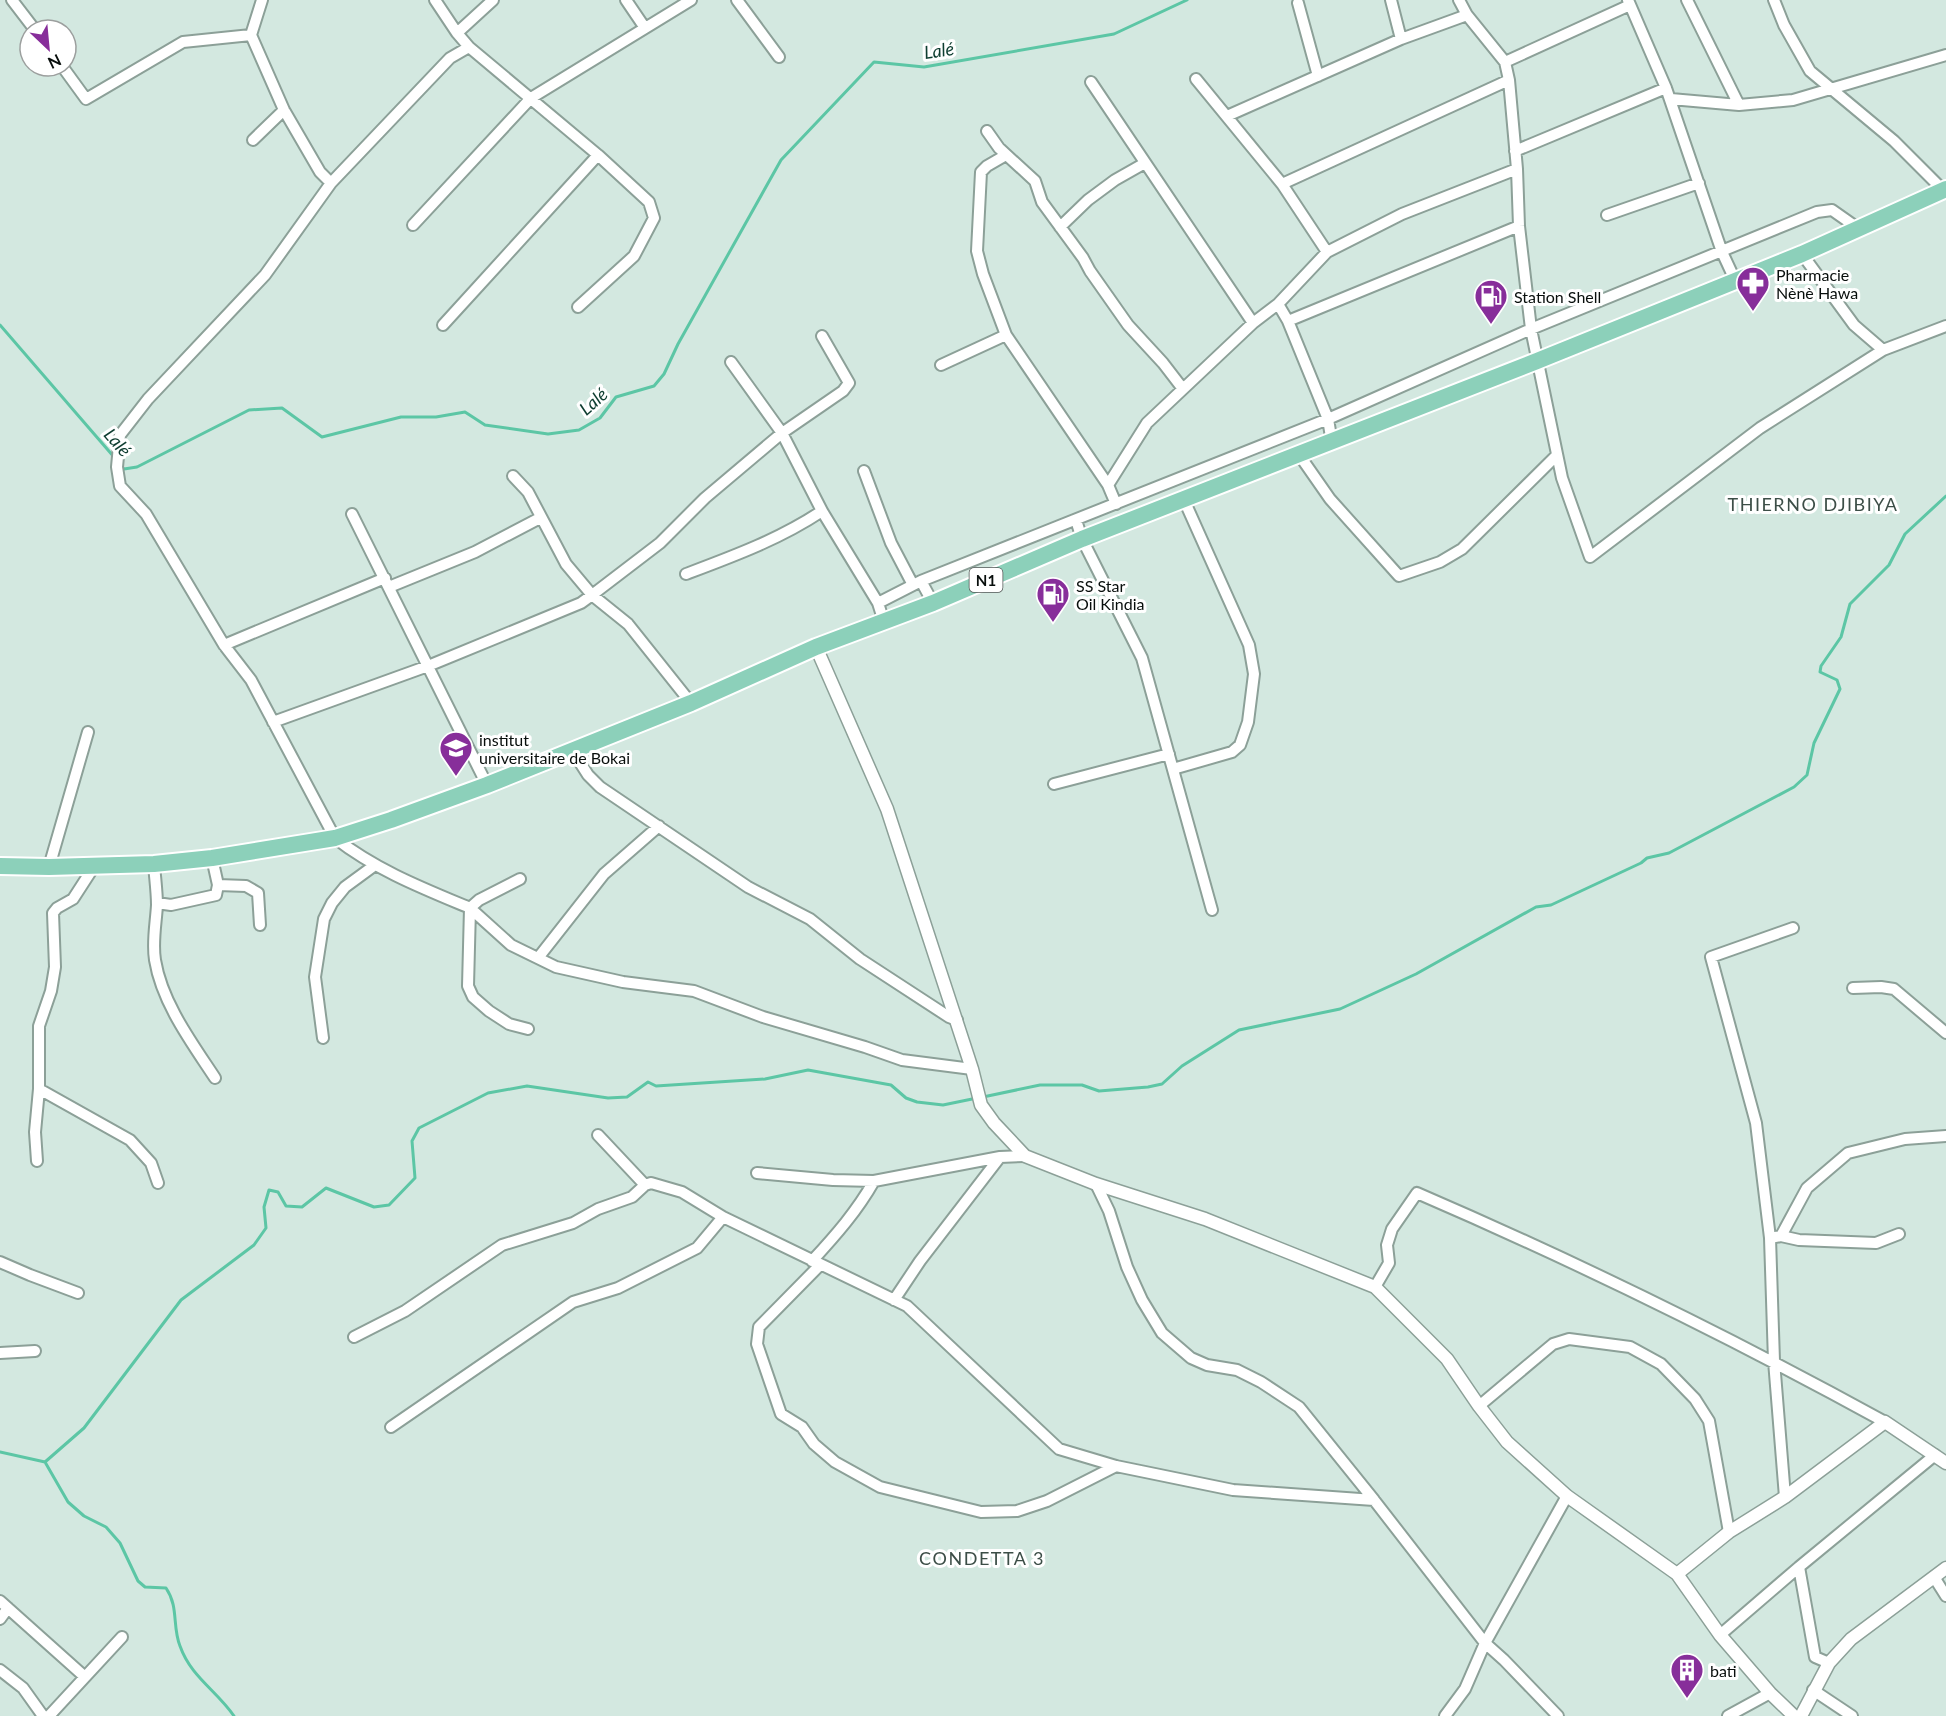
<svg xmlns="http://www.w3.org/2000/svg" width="1946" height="1716" viewBox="0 0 1946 1716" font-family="Lato,sans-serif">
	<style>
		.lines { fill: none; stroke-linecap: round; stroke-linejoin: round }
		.stream { stroke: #5cc6a5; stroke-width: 3 }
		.minor-casing { stroke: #8ca098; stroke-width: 14 }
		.tertiary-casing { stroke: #8ca098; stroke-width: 15 }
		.trunk-casing { stroke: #fff; stroke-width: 20 }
		.minor { stroke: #fff; stroke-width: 10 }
		.tertiary { stroke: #fff; stroke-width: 12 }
		.trunk { stroke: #8cd0ba; stroke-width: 16 }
		.labels { text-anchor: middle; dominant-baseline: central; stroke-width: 6; stroke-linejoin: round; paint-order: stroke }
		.shield { fill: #fff; stroke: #525655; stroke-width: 1.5 }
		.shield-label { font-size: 15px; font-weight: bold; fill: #080e0c }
		.poi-label { font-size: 16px; fill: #080e0c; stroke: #fff; text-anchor: start }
		.water-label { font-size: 18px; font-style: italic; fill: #0e3d30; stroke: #fff }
		.neighbourhood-label { font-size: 18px; letter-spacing: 1.5px; fill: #3c4e47; stroke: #fff }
	</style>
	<rect width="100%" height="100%" fill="#d3e8e0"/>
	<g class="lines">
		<path class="stream" d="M0 325 114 457
			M120 465 124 469 137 467 249 410 282 408 322 437 401 417H436L465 412 485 425 548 434 579 430 600 418 616 397 654 386 664 374 678 344 781 160 874 62 924 67 1114 34 1187 0
			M983 1097 1040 1085H1082L1099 1091 1148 1087 1162 1084 1182 1066 1239 1030 1340 1009 1416 974 1536 907 1551 905 1641 863 1647 858 1669 853 1794 787 1807 775 1814 743 1840 689 1837 680 1820 672 1821 666 1841 637 1850 604 1889 565 1905 534 1946 496
			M0 1452 45 1462 68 1502 84 1516 106 1527 120 1543 138 1581 145 1587 166 1588C179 1607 172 1626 180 1646 191 1677 216 1690 234 1716
			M45 1462 84 1428 181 1300 254 1245 266 1228 264 1207 269 1190 278 1192 286 1206 302 1207 326 1188 374 1207 389 1205 415 1178 412 1141 419 1128 488 1093 527 1086 608 1098 627 1097 648 1082 656 1086 765 1079 808 1070 891 1085 906 1098 917 1102 943 1105 977 1098"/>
		<defs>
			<path id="minor" d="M12 0 35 30
				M262 0 251 35 284 110 320 172 331 183
				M435 0 457 33 469 47
				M626 0 645 28
				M737 0 779 57
				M1391 0 1401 39
				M1459 0 1467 15 1505 62 1509 80 1517 169 1519 226 1531 329 1562 478 1590 557 1760 428 1883 350 1946 326
				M1628 0 1666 88 1722 252 1735 280
				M1687 0 1739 105
				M1774 0 1784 25 1810 71 1894 141 1943 190
				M1298 3 1318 76
				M457 33 493 0
				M1505 62 1630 5
				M62 66 86 99 183 42 251 35
				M1196 79 1282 184 1327 252
				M1091 82 1253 323
				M1671 99 1739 105 1793 100 1946 55
				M1227 116 1401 39 1467 15
				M987 131 999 148 1035 181 1042 202 1083 258 1090 271 1128 325 1163 363 1183 389
				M253 140 284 110
				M1515 151 1666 88
				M1006 155 987 166 981 172 977 251 983 274 1006 335 1108 485
				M1282 184 1509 80
				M1607 215 1699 183
				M413 225 531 98 691 0
				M1060 227 1088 200 1115 180 1145 163
				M1802 254 1854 325 1883 350
				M1278 304 1288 321 1328 419 1332 443
				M1288 321 1519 226
				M443 325 598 155
				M731 362 782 433 822 511 878 603 884 622
				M941 365 1006 335
				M1300 456 1330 499 1399 576 1440 562 1462 549 1556 456
				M864 471 891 543 913 585
				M513 476 528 492 566 564 592 595 628 624 691 703
				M1116 504 1108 485 1147 423 1253 323 1278 304 1327 252 1402 214 1517 169
				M352 514 487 785
				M1076 520 1082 539 1142 658 1212 910
				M686 574C734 556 780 539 822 511
				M921 581 933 603
				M389 587 475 552 540 518
				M878 603 921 581 1328 419 1531 329 1817 212 1832 210 1859 229
				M224 645 385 578
				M273 722 428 666 581 603 592 595 660 543 705 498 782 433 843 391 849 383 822 336
				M572 750 588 775 600 787 748 887 810 919 860 959 949 1017 957 1020
				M1173 769 1232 752 1240 745 1248 722 1254 674 1249 645 1184 500
				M1054 784 1169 754
				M154 864C155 878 157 892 157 905 156 923 152 942 155 960 162 1003 192 1043 215 1078
				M49 867 88 732
				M520 879 479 900 470 908 511 945 556 967 623 982 694 991 763 1017 865 1047 902 1060 972 1069
				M218 885 246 886 258 893 260 925
				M157 903 171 905 216 895 218 885 212 858
				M538 958 604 874 659 826
				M1853 988 1881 987 1894 989 1946 1033
				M528 1029 509 1024 489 1011 473 997 468 986 470 908C422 888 376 870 335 838L251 680 224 645 146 514 120 486 117 467 120 435 148 399 265 275 331 183 450 58 469 47 598 155 649 202 654 218 634 256 578 307
				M323 1038 315 977 324 919 332 903 345 887 375 865
				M39 1089 130 1140 151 1163 158 1183
				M598 1135 645 1185
				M37 1161 35 1132 39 1089V1026L51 991 55 967 53 913 57 908 73 899 95 865
				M757 1173 833 1180 874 1181
				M1096 1184 1109 1211 1127 1267 1142 1300 1162 1333 1191 1358 1207 1365 1237 1370 1261 1382 1299 1407 1374 1500
				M1781 1236 1799 1240 1876 1243 1899 1234
				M1770 1238 1781 1236 1807 1188 1848 1153 1905 1139 1946 1136
				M812 1261C836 1235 857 1211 874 1181L1000 1157 1025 1156
				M0 1262 30 1275 78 1293
				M820 1265 759 1327 757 1344 781 1414 802 1427 814 1444 835 1462 880 1487 981 1512 1017 1511 1047 1501 1116 1466
				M1375 1287 1389 1263 1387 1245 1392 1229 1417 1193C1577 1262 1732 1338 1885 1422
				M894 1300 920 1261 1000 1157
				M354 1337 405 1311 502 1245 573 1223 598 1209 632 1197 645 1185 651 1183 682 1192 723 1217 907 1306 1059 1449 1116 1466 1233 1490 1374 1500 1485 1643 1504 1660 1558 1716
				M0 1353 35 1351
				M1479 1406 1553 1344 1569 1339 1630 1347 1661 1364 1695 1399 1709 1421 1729 1532
				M391 1427 573 1302 618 1288 697 1248 723 1217
				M1785 1497 1774 1361 1770 1238 1756 1123 1711 957 1793 928
				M1934 1577 1946 1596
				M0 1601 85 1677
				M0 1619 8 1608
				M1720 1635 1799 1567
				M1829 1663 1815 1657 1799 1567 1935 1455
				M0 1670 23 1688 43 1716
				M1813 1690 1852 1716
				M49 1716 122 1637
				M1445 1716 1465 1689 1485 1643 1567 1496
				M1728 1716 1770 1693"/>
			<path id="tertiary" d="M816 647 887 809 972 1069 981 1105 994 1123 1025 1156 1096 1184 1205 1219 1375 1287 1447 1359 1479 1406 1507 1442 1567 1496 1677 1574 1720 1635 1770 1693 1794 1716
				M1677 1574 1729 1532 1785 1497 1885 1422 1946 1463
				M1801 1716 1829 1663 1851 1639 1946 1568"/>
			<path id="trunk" d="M0 866 49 867 154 864 212 858 335 838 391 820 487 785 691 703 816 647 933 603 1082 539 1537 361 1802 254 1946 189"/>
		</defs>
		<use href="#minor" class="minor-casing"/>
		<use href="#tertiary" class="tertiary-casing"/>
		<use href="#trunk" class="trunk-casing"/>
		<use href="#minor" class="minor"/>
		<use href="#tertiary" class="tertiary"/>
		<use href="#trunk" class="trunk"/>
	</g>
	<defs>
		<symbol id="pharmacy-pin" viewBox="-11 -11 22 30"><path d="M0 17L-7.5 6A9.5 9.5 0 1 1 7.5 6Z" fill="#872e9a" stroke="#fff"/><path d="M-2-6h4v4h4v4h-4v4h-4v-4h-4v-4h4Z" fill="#fff"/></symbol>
		<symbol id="fuel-pin" viewBox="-11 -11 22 30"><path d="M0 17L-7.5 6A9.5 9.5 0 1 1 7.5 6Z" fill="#872e9a" stroke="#fff"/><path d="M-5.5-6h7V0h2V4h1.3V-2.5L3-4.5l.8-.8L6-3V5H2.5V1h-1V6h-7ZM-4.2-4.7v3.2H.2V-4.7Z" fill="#fff"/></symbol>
		<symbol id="university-pin" viewBox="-11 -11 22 30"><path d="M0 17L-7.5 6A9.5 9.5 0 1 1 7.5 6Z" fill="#872e9a" stroke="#fff"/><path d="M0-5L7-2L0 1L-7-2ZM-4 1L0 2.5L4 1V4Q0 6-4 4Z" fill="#fff"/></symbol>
		<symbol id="building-pin" viewBox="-11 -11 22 30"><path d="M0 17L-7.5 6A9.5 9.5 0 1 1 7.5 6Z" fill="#872e9a" stroke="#fff"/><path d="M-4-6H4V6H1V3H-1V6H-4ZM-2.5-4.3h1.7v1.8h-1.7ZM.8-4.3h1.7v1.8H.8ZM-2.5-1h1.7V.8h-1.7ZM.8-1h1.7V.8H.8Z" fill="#fff"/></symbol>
	</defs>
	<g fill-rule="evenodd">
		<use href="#pharmacy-pin" x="1734" y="264" width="38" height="52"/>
		<use href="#fuel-pin" x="1472" y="277" width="38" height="52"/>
		<use href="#fuel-pin" x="1034" y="575" width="38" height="52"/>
		<use href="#university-pin" x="437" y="729" width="38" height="52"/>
		<use href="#building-pin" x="1668" y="1651" width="38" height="52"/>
	</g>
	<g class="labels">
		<rect class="shield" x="969.5" y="568" width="33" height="24" rx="4.5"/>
		<g class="shield-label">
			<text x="986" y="580">N1</text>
		</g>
		<g class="poi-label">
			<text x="1776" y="274">Pharmacie<tspan x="1776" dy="18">Nènè Hawa</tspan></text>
			<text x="1514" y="296">Station Shell</text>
			<text x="1076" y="585">SS Star<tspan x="1076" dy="18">Oil Kindia</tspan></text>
			<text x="479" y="739">institut<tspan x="479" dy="18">universitaire de Bokai</tspan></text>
			<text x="1710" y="1670">bati</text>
		</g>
		<g class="water-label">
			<text transform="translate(939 50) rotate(-8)">Lalé</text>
			<text transform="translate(593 401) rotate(-41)">Lalé</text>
			<text transform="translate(118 442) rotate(49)">Lalé</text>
		</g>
		<g class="neighbourhood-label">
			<text x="1813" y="504">THIERNO DJIBIYA</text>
			<text x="982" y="1558">СONDETTA 3</text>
		</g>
	</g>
	<g transform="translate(48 48) rotate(154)"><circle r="28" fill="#ffffff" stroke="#9c9f9e" stroke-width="1.5"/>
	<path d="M0-4.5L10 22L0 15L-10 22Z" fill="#872e9a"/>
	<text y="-9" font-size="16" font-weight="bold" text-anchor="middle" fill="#080e0c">N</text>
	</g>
</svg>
